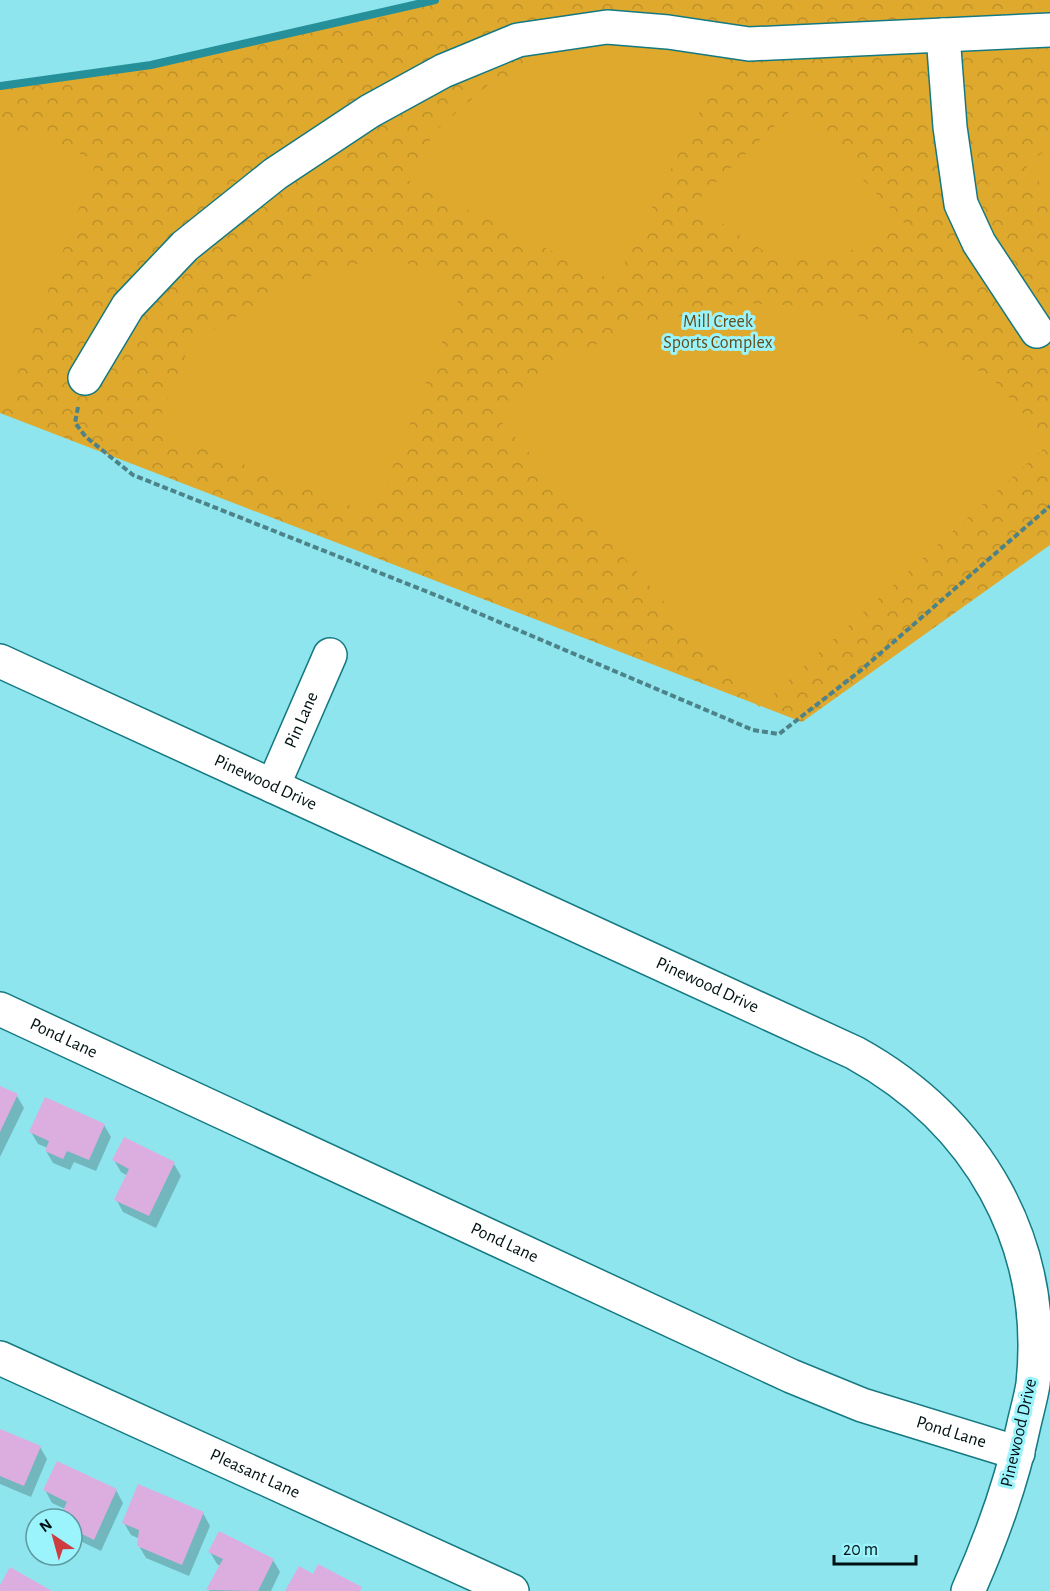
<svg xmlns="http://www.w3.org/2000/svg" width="1050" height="1591" viewBox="0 0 1050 1591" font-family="'Alegreya Sans',sans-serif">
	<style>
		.park { fill: url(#park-crowns) }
		.garden { fill: #dfa92e }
		.shadow { fill: #0003 }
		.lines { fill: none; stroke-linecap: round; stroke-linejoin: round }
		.stream { stroke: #259099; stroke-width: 8 }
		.building { fill: #dcaee0 }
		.minor-casing { stroke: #157981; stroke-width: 36 }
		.path { stroke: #4c8288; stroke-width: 4; stroke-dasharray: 6 3; stroke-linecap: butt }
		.minor { stroke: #fff; stroke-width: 33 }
		.labels { text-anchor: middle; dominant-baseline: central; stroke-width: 6; stroke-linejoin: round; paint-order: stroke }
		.park-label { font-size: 18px; fill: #644c19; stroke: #9bf3fb }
		.street-label { font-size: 18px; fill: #001113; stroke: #9bf3fb }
	</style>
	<defs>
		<pattern id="park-crowns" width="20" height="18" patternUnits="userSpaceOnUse" patternTransform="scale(1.5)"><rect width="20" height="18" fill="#dfa92e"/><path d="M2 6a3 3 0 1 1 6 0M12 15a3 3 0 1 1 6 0" fill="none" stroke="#be9028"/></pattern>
	</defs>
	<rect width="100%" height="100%" fill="#8ee5ed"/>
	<path class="park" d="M435 0H1050V545L802 722 0 413V86L137 66Z"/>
	<path class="garden" d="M639 40 727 57 615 282 409 181 434 132 488 85 566 48Z
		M794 107H795L905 224 869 245 825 257 771 256 714 218 697 201Z
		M15 130 97 160 9 396 0 392V132Z
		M1050 146V195L1026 166Z
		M392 258 464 286 374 515 155 430 191 342 320 271Z
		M739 303 839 307 990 376 1050 443 759 707 496 416 553 365 635 326Z"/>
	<path class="shadow" d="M0 1088 17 1096 24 1108 0 1157Z
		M104 1125 111 1137 96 1171 74 1162 70 1170 53 1163 46 1151 48 1148 38 1144 31 1132Z
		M114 1160 174 1164 181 1176 156 1228 123 1212 116 1199 128 1176 121 1172Z
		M0 1430 40 1447 47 1459 31 1497 0 1484Z
		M57 1463 116 1490 123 1503 101 1551 72 1537V1519H60L65 1509 52 1503 45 1490Z
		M203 1513 210 1526 189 1576 146 1558 139 1546 140 1539 131 1535 124 1523Z
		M210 1552 273 1560 280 1572 271 1591H209L221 1566 217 1564Z"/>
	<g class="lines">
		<path class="stream" d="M0 86 151 65 435 0"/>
	</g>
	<path class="building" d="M0 1086 18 1094 0 1132Z
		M45 1097 105 1124 89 1160 67 1151 63 1159 45 1151 49 1141 29 1132Z
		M124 1137 175 1162 149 1216 114 1200 129 1169 112 1160Z
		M0 1429 41 1446 24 1486 0 1476Z
		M57 1461 117 1489 94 1540 72 1529V1519H59L67 1502 43 1490Z
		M138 1484 204 1512 182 1565 137 1546 139 1530 122 1523Z
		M219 1531 274 1559 258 1591 206 1590 223 1559 208 1552Z
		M318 1564 362 1587 360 1591H285L299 1566 313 1574Z
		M10 1567 52 1591H0V1585Z"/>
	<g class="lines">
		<defs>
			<g id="minor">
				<path d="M943 35 950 127 961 204 979 243 1037 331"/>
				<path d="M85 378 128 306 185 246 275 174 370 111 443 71 518 40 607 27 668 32 749 44 1050 30"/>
				<path id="s1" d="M0 661 855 1053C978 1121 1048 1242 1033 1384 1031 1397 1027 1411 1024 1424 1012 1482 992 1537 968 1591"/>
				<path id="s2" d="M273 786 330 655"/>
				<path id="s3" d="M0 1009 791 1376 862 1405 1018 1453"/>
				<path id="s4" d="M0 1358 512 1591"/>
			</g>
		</defs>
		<use href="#minor" class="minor-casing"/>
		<path class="path" d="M78 407 75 423 86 437 133 475 438 596 753 730 779 734 860 671 1050 506"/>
		<use href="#minor" class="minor"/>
	</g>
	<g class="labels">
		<g class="park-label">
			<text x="718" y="322">Mill Creek<tspan x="718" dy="21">Sports Complex</tspan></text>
		</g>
		<g class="street-label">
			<text stroke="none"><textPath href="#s2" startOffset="72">Pin Lane</textPath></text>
			<text stroke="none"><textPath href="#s1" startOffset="292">Pinewood Drive</textPath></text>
			<text stroke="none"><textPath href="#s1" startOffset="778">Pinewood Drive</textPath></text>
			<text stroke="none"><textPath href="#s3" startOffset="70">Pond Lane</textPath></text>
			<text stroke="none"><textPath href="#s3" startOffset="556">Pond Lane</textPath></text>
			<text stroke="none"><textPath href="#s3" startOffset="1042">Pond Lane</textPath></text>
			<text transform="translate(1019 1433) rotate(-77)">Pinewood Drive</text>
			<text stroke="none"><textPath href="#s4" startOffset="280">Pleasant Lane</textPath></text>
		</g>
	</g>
	<g transform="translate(54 1537) rotate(324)"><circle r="28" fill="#9bf3fb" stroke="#5d999e" stroke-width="1.5"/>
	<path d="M0-4.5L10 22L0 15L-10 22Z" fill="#cc3c41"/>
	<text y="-9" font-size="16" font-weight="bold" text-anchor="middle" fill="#001113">N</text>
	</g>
	<path d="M834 1555v9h82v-9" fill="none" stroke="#001113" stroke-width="3"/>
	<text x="843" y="1555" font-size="18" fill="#001113" stroke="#9bf3fb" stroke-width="4.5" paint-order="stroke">20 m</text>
</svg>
